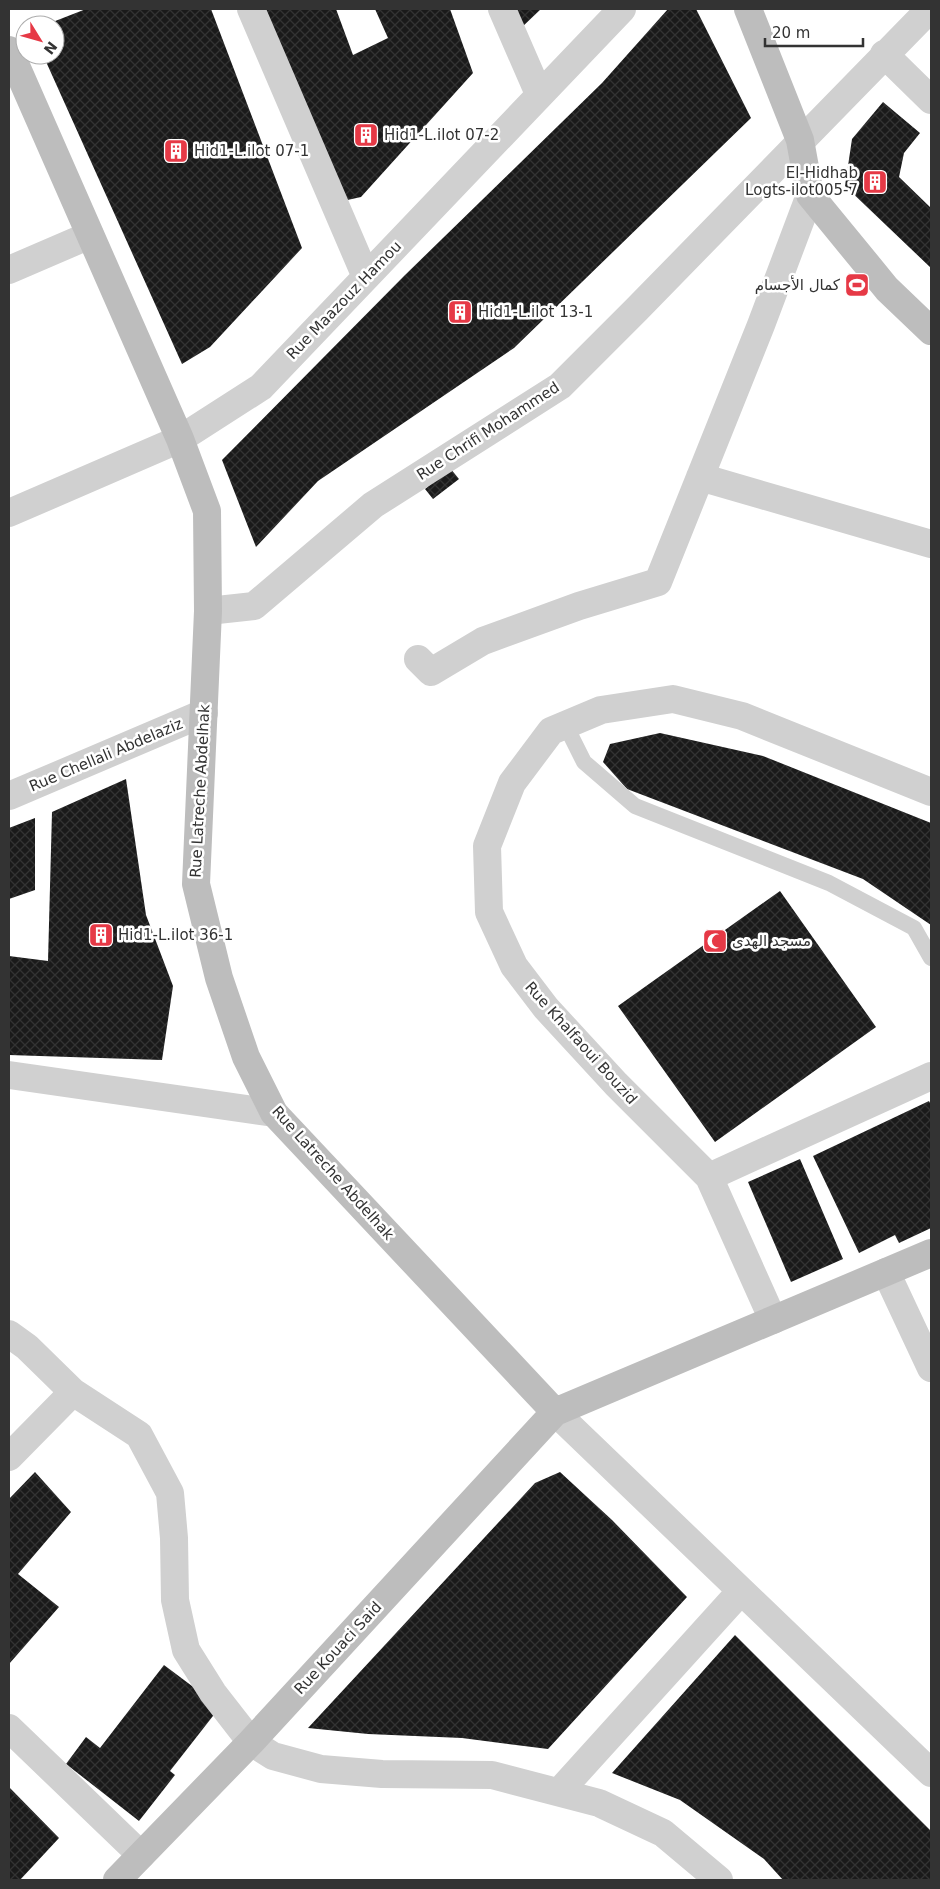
<svg xmlns="http://www.w3.org/2000/svg" width="940" height="1889" viewBox="0 0 940 1889" font-family="'DejaVu Sans',Cairo,sans-serif">
	<style>
		.building { fill: url(#building-cross-hatch) }
		.lines { fill: none; stroke-linecap: round; stroke-linejoin: round }
		.lane { stroke: #d0d0d0; stroke-width: 16 }
		.street { stroke: #d0d0d0; stroke-width: 28 }
		.secondary { stroke: #bdbdbd; stroke-width: 28 }
		.labels { text-anchor: middle; dominant-baseline: central; stroke-width: 5; stroke-linejoin: round; paint-order: stroke }
		.poi-label { font-size: 15px; fill: #333; stroke: #fff; text-anchor: start }
		.street-label { font-size: 15px; fill: #333; stroke: #fff }
	</style>
	<defs>
		<pattern id="building-cross-hatch" width="8" height="8" patternUnits="userSpaceOnUse" patternTransform="scale(1.25)"><rect width="8" height="8" fill="#1a1a1a"/><path d="M0 0l8 8M0 8l8-8" fill="none" stroke="#333"/></pattern>
	</defs>
	<rect width="100%" height="100%" fill="#fff"/>
	<path class="building" d="M86 9H211L302 248 210 347 182 364 43 55H55V25H45Z
		M261 9H336L353 55 388 38 375 9H450L473 73 361 197 343 201Z
		M511 9H541L520 29Z
		M668 9H696L751 118 514 348 318 481 256 547 222 460 404 276 602 83Z
		M883 102 920 133 904 153 899 177 931 208V268L845 186 852 139Z
		M450 468 459 479 433 499 425 489Z
		M660 733 763 756 931 823V925L863 879 627 789 603 762 610 744Z
		M126 779 146 915 173 986 162 1060 9 1055V956L48 961 52 812Z
		M35 818V890L9 899V828Z
		M780 891 876 1027 715 1142 618 1006Z
		M929 1101 931 1105V1228L899 1243 895 1235 859 1253 813 1156Z
		M800 1159 843 1259 791 1282 748 1182Z
		M35 1472 71 1512 18 1574 59 1607 9 1664V1499Z
		M560 1472 612 1520 687 1597 548 1749 462 1738 368 1734 308 1728 535 1483Z
		M735 1635 931 1831V1880H783L764 1859 680 1800 612 1773Z
		M164 1665 220 1707 170 1771 175 1775 139 1821 66 1764 86 1737 100 1748Z
		M9 1787 59 1838 20 1880H9Z"/>
	<g class="lines">
		<path class="lane" d="M565 724 584 762 635 806 829 883 914 928 931 958"/>
		<path class="street" d="M251 9 366 277
			M502 9 539 94
			M884 54 931 100
			M9 270 90 235
			M700 477 931 544
			M9 513 180 439 261 387 622 9
			M208 611 254 606 373 505 560 386 637 309 930 9
			M418 659 431 672 483 641 579 606 658 582 761 325 810 195
			M9 796 204 713
			M9 1075 274 1113
			M709 1177 931 1076
			M886 1272 931 1368
			M773 1320 709 1177 616 1084 546 1008 514 966 489 912 487 846 512 783 551 731 601 710 673 699 742 716 931 792
			M9 1334 27 1347 73 1392 139 1435 170 1493 174 1538 175 1600 186 1650 213 1693 251 1742 273 1756 321 1769 382 1774 492 1775 599 1803 663 1833 719 1880
			M555 1412 931 1773
			M9 1457 73 1392
			M9 1728 141 1855
			M559 1792 741 1591"/>
		<path class="secondary" d="M748 9 800 140 810 195 887 289 931 331
			M9 50 180 439 207 511 208 611 196 884 219 978 246 1057 274 1113 555 1412
			M117 1880 251 1742 555 1412 931 1253"/>
	</g>
	<defs>
		<symbol id="building-square" viewBox="-11 -11 22 22"><rect x="-9" y="-9" width="18" height="18" rx="4" fill="#e63946" stroke="#fff"/><path d="M-4-6H4V6H1V3H-1V6H-4ZM-2.5-4.3h1.7v1.8h-1.7ZM.8-4.3h1.7v1.8H.8ZM-2.5-1h1.7V.8h-1.7ZM.8-1h1.7V.8H.8Z" fill="#fff"/></symbol>
		<symbol id="stadium-square" viewBox="-11 -11 22 22"><rect x="-9" y="-9" width="18" height="18" rx="4" fill="#e63946" stroke="#fff"/><path d="M0-5a6.5 5 0 1 0 0 10a6.5 5 0 1 0 0-10ZM-3.5-1.8h7v3.6h-7Z" fill="#fff"/></symbol>
		<symbol id="mosque-square" viewBox="-11 -11 22 22"><rect x="-9" y="-9" width="18" height="18" rx="4" fill="#e63946" stroke="#fff"/><path d="M3.5-4.9A6 6 0 1 0 3.5 4.9A5 5 0 1 1 3.5-4.9Z" fill="#fff"/></symbol>
	</defs>
	<g fill-rule="evenodd">
		<use href="#building-square" x="352" y="121" width="28" height="28"/>
		<use href="#building-square" x="162" y="137" width="28" height="28"/>
		<use href="#building-square" x="861" y="168" width="28" height="28"/>
		<use href="#stadium-square" x="843" y="271" width="28" height="28"/>
		<use href="#building-square" x="446" y="298" width="28" height="28"/>
		<use href="#building-square" x="87" y="921" width="28" height="28"/>
		<use href="#mosque-square" x="701" y="927" width="28" height="28"/>
	</g>
	<g class="labels">
		<g class="poi-label">
			<text x="384" y="135">Hid1-L.ilot 07-2</text>
			<text x="194" y="151">Hid1-L.ilot 07-1</text>
			<text x="858" y="173" text-anchor="end">El-Hidhab<tspan x="858" dy="17">Logts-ilot005-7</tspan></text>
			<text x="840" y="285" text-anchor="end">كمال الأجسام</text>
			<text x="478" y="312">Hid1-L.ilot 13-1</text>
			<text x="118" y="935">Hid1-L.ilot 36-1</text>
			<text x="732" y="941">مسجد الهدى</text>
		</g>
		<g class="street-label">
			<text transform="translate(344 300) rotate(-46)">Rue Maazouz Hamou</text>
			<text transform="translate(488 431) rotate(-33)">Rue Chrifi Mohammed</text>
			<text transform="translate(106 755) rotate(-23)">Rue Chellali Abdelaziz</text>
			<text transform="translate(200 791) rotate(-87)">Rue Latreche Abdelhak</text>
			<text transform="translate(581 1043) rotate(48)">Rue Khalfaoui Bouzid</text>
			<text transform="translate(333 1173) rotate(48)">Rue Latreche Abdelhak</text>
			<text transform="translate(338 1648) rotate(-47)">Rue Kouaci Said</text>
		</g>
	</g>
	<rect width="940" height="1889" fill="none" stroke="#333333" stroke-width="20"/>
	<g transform="translate(40 40) rotate(127)"><circle r="24" fill="#ffffff" stroke="#adadad"/>
	<path d="M0-4L9 19L0 12L-9 19Z" fill="#e63946"/>
	<text y="-8" font-size="14" font-weight="bold" text-anchor="middle" fill="#333333">N</text>
	</g>
	<path d="M765 38v8h98v-8" fill="none" stroke="#333333" stroke-width="2.5"/>
	<text x="772" y="38" font-size="15" fill="#333333" stroke="#ffffff" stroke-width="4" paint-order="stroke">20 m</text>
</svg>
